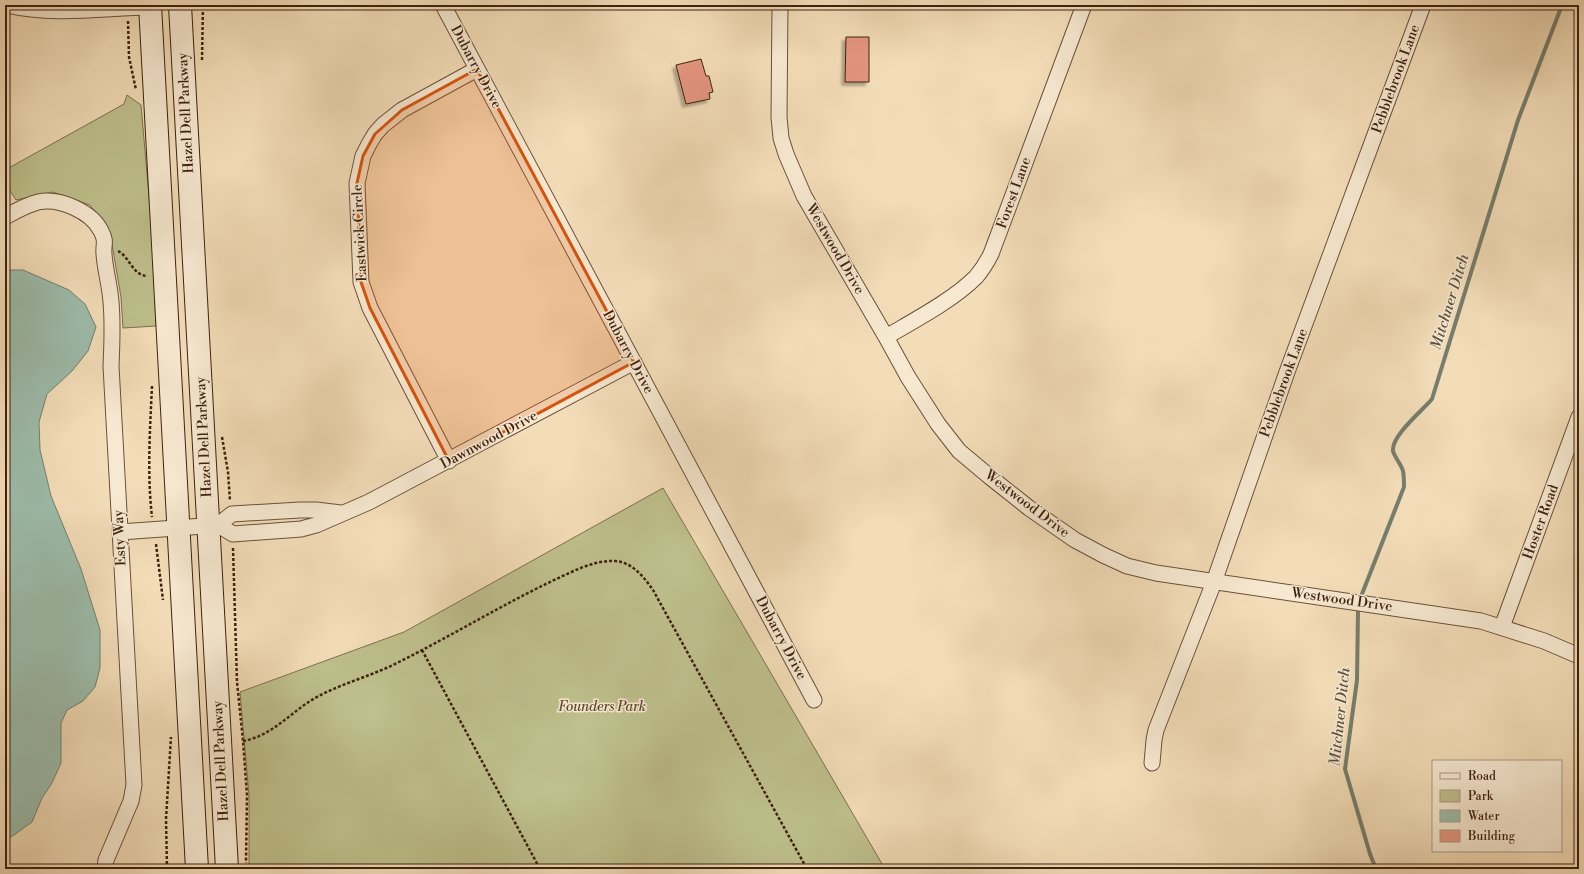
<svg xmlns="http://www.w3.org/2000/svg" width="1584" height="874" viewBox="0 0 1584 874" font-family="'Libre Bodoni',serif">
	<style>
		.green { fill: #bec08d; stroke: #7e704e }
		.water { fill: #9cbcab; stroke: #767e6d }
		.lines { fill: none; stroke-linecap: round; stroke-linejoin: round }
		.stream { stroke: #767e6d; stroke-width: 4 }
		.building { fill: #e5967f; stroke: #3e2110; filter: url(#shadow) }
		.minor-casing { stroke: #6b503a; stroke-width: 17 }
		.secondary-casing { stroke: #3e2110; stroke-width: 24 }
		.path { stroke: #3e2110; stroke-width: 2.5; stroke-dasharray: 3 2; stroke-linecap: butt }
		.minor { stroke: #f7e9d1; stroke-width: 15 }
		.secondary { stroke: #f7e9d1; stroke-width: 22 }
		.marked { fill: #d7530c; fill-opacity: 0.2; stroke: #d7530c; stroke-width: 3; stroke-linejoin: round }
		.labels { text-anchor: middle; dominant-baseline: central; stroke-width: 3; stroke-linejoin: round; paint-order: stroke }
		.street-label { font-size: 14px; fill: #3e2110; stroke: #f7e9d1 }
		.park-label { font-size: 14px; font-style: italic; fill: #5e492f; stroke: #f7e9d1 }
		.water-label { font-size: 15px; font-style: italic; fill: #5a503e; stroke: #f7e9d1 }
	</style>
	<defs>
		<filter id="shadow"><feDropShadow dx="-3.5" dy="3.5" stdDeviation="1" flood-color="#0004"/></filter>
	</defs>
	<rect width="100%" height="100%" fill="#f3ddb8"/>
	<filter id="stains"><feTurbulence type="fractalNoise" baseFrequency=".005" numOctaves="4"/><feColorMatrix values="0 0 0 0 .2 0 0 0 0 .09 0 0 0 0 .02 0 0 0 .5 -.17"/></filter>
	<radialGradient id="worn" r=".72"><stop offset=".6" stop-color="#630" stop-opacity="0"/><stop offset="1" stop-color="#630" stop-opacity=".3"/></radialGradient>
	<path class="green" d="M127 95 141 105 152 231 156 326 123 328 121 297 112 244 101 221 90 205 53 192 16 200 5 183V170L124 104Z
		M663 488 885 869H249V796L240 692 404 632Z"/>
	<path class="water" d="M5 270H23L69 290 85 304 96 327 88 351 72 371 47 394 39 422 40 450 51 496 81 569 100 630V668L95 687 83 701 67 710 61 723V763L52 783 42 798 32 822 14 835 5 840Z"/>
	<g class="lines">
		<path class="stream" d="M1362 594 1404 487C1404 482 1404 476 1403 471 1401 464 1395 458 1393 451 1391 436 1423 410 1432 399L1518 120 1562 5
			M1358 611 1357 680 1345 769 1370 854 1376 869"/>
	</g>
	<path class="building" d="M846 37H869V82H845Z
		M701 59 706 76H709L713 92 709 93 710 99 686 104 676 65Z"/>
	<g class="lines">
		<defs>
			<path id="minor" d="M7 5C54 16 102 8 150 7
				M443 5 814 700
				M780 5 779 117 781 138 786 154 804 196 886 337 908 377 938 424 959 451 990 477 1029 508 1075 540 1103 555 1127 566 1156 573 1481 621 1544 641 1579 656
				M5 217C16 211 26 205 38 202 59 197 92 212 101 231 107 242 103 244 104 254 105 270 110 286 111 302 113 324 112 345 111 366L134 785 131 801 106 860 105 869
				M886 337C915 320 953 300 976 277 982 270 987 262 991 254L1084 5
				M449 461 370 308 361 282 357 183 363 156 369 144 375 134 383 125 402 110 477 69
				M218 525 232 514 300 510H316L341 513
				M120 532 218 525 233 534 301 529 316 525 369 502 634 362
				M1502 627 1579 417
				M1152 763 1154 740 1156 730 1214 582 1287 372 1423 5"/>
			<path id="secondary" d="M150 5 197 869
				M180 5 227 869"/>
		</defs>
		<use href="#minor" class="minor-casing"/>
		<use href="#secondary" class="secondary-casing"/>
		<path class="path" d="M128 21 129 57 136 90
			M202 60 203 5
			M118 251C130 257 132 275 147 276
			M152 386C150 430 147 473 152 517
			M222 437 228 472 230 501
			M156 544 163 600
			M233 548 237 682 243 741 247 795 246 863
			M422 650 540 869
			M243 741C272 736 291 712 315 698 342 683 372 676 399 662 451 636 500 606 552 581 572 572 593 560 615 561 632 562 644 577 653 590L807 869
			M167 869 166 819 171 737"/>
		<use href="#minor" class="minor"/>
		<use href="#secondary" class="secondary"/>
	</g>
	<path class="marked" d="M477 69 634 362 449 461 370 308 361 282 357 183 363 156 375 134 402 110Z"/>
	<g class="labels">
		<g class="street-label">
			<text transform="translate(476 67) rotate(62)">Dubarry Drive</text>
			<text transform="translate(1396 79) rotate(-70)">Pebblebrook Lane</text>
			<text transform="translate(186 113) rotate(-93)">Hazel Dell Parkway</text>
			<text transform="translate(1014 193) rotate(-70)">Forest Lane</text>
			<text transform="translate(360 233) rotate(-93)">Eastwick Circle</text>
			<text transform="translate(835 249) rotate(60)">Westwood Drive</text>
			<text transform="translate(628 352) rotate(62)">Dubarry Drive</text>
			<text transform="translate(1284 383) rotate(-70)">Pebblebrook Lane</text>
			<text transform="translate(204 437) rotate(-93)">Hazel Dell Parkway</text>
			<text transform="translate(489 440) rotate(-28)">Dawnwood Drive</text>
			<text transform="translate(1027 504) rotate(37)">Westwood Drive</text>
			<text transform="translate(1541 522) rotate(-70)">Hoster Road</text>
			<text transform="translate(120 538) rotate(-93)">Esty Way</text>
			<text transform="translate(1342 600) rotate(8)">Westwood Drive</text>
			<text transform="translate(781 638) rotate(62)">Dubarry Drive</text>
			<text transform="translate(221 761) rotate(-93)">Hazel Dell Parkway</text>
		</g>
		<g class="park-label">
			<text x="602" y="707">Founders Park</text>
		</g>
		<g class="water-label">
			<text transform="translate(1450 302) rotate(-73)">Mitchner Ditch</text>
			<text transform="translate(1340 717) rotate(-84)">Mitchner Ditch</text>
		</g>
	</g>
	<rect width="1584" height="874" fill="none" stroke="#f3ddb8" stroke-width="20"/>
	<rect x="6" y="6" width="1572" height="862" fill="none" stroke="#3e2110" stroke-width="2"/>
	<rect x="10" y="10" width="1564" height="854" fill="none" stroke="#3e2110"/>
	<rect x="1432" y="760" width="130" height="92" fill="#f7e9d1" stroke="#ad9984"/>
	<rect x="1440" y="773" width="20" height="6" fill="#f7e9d1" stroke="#ad9984"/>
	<text x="1468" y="780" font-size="12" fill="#3e2110">Road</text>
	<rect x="1440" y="790" width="20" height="12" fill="#bec08d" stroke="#ad9984"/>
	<text x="1468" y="800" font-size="12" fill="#3e2110">Park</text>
	<rect x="1440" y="810" width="20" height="12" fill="#9cbcab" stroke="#ad9984"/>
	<text x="1468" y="820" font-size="12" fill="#3e2110">Water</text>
	<rect x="1440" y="830" width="20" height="12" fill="#e5967f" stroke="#ad9984"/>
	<text x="1468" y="840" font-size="12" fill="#3e2110">Building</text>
	<rect width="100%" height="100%" filter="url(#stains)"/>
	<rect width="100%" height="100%" fill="url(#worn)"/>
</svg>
